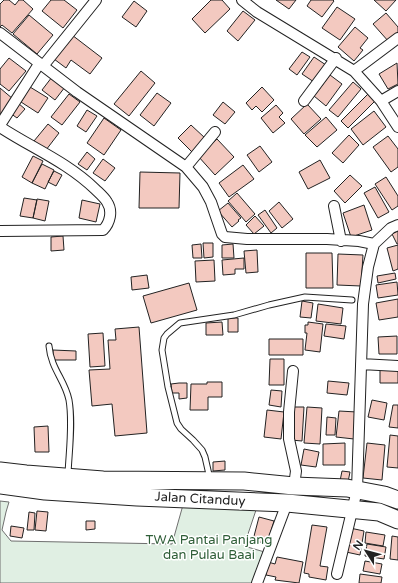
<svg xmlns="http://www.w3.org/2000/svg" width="398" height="583" viewBox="0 0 398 583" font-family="'Varela Round',sans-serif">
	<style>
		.green { fill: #e0efe3; stroke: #6f6f6f }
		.building { fill: #f3c9c0; stroke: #222 }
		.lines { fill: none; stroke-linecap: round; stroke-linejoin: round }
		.service-casing { stroke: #222; stroke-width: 7 }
		.minor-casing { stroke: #222; stroke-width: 12 }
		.primary-casing { stroke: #222; stroke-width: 19 }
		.service { stroke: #fff; stroke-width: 5 }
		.minor { stroke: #fff; stroke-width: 10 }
		.primary { stroke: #fff; stroke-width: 17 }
		.labels { text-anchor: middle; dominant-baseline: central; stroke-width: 3; stroke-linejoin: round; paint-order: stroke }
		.street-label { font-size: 13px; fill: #222; stroke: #fff }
		.park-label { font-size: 13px; fill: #2f5e38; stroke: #fff }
	</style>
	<rect width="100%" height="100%" fill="#fff"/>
	<path class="green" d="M0 501 9 502 6 512 2 530 11 541 172 544 183 505 257 507 244 546 268 553 257 583H0Z"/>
	<path class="building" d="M4 0H9L15 5 19 0H23L33 9 12 33 2 25 0 27V4Z
		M51 0H64L77 10 63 28 42 11Z
		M211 0H222L230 9 205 33 192 19Z
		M276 0H296L289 9Z
		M311 0H333L334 1 322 17 307 6Z
		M374 0H396L386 11Z
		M134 1 147 11 136 27 122 17Z
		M337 7 355 19 340 40 322 28Z
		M243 11 255 20 238 41 227 31Z
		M386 13 398 27V33L389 42 373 24Z
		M29 15 53 35 37 54 13 34Z
		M355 27 368 38 360 48 363 50 354 61 338 47Z
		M72 35 102 58 90 74 71 60 66 68 54 59Z
		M302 52 310 57 297 75 289 69Z
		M314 57 326 65 314 82 302 74Z
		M9 58 26 71 9 91 0 84V69Z
		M397 63 398 84 388 89 379 74Z
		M141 71 155 83 129 116 114 104Z
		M330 75 342 84 326 106 314 96Z
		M52 77 65 87 55 100 42 90Z
		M353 82 361 89 338 117 329 110Z
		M30 87 48 98 38 113 21 102Z
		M262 87 274 100 262 112 256 106 252 110 246 103Z
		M0 88 13 99 0 115Z
		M157 93 171 103 154 126 140 115Z
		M69 94 80 102 62 125 51 117Z
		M368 94 375 101 348 128 341 121Z
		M223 102 235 112 225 124 213 115Z
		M18 103 25 109 17 118 10 113Z
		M307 104 321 119 304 134 291 119Z
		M276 105 283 113 279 117 285 123 273 133 261 118Z
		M87 110 97 116 86 132 77 126Z
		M374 111 386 127 363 145 351 129Z
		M326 117 337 130 317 147 305 135Z
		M104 118 121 130 104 155 87 143Z
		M48 124 59 133 46 150 34 141Z
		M191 125 205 138 192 152 178 138Z
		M349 135 359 145 343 163 332 153Z
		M388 136 398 149V167L391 172 373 147Z
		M217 139 234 157 215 175 198 156Z
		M260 146 272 162 259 172 247 155Z
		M87 152 95 159 87 170 78 164Z
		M33 156 43 161 32 183 22 177Z
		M103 159 115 168 105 181 93 173Z
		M320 160 330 178 308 189 299 172Z
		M42 164 54 170 45 189 32 183Z
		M243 165 254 179 229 197 219 183Z
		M54 171 62 175 56 186 48 182Z
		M140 172 180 173 179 208H139Z
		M350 175 362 186 345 203 334 191Z
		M386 177 398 196V206L392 210 375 184Z
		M375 187 389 212 378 218 364 193Z
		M237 193 255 214 246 222 228 201Z
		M24 198 37 200 33 218 20 216Z
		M37 199 49 201 45 221 33 218Z
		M82 200 100 204 96 222 79 218Z
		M279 202 293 219 282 228 269 211Z
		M228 203 241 218 238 220 239 221 232 227 218 211Z
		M364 205 372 230 351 237 343 213Z
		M265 210 277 228 271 233 258 215Z
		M255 216 264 226 254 234 246 225Z
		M398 231V244H397L392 234Z
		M63 236 64 250 51 251V237Z
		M203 243H213V257L204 258Z
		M201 244 202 258H193L192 245Z
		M233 244 234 258H222V245Z
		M398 245V269L393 271 387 248Z
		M257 250 258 272 246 273 244 251Z
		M306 253H332L333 288H306Z
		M338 254 363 255 361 286 337 285Z
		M244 258V269H235V274L223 275 222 260Z
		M214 260 215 281 196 282 195 261Z
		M395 273 396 279 378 283 377 276Z
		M147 275 149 288 132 290 131 277Z
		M397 282 398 295 378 298 376 285Z
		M189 283 197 310 151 323 143 296Z
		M398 299V317L379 320 376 303Z
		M302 301 313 303 311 318 300 317Z
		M318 304 343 308 341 324 316 321Z
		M228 318H238V332H228Z
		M222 322 223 335H206V323Z
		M308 322 323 324 320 352 305 350 307 333H305V325H308Z
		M326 324 346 326 344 339 324 336Z
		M139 327 147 433 115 436 112 404 92 406 89 370 110 369 108 340H116L115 329Z
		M103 333 105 366 90 367 88 334Z
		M397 336V354H379L378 337Z
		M269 339H303V355H269Z
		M53 350 76 351V360H53Z
		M270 359H284V385H269Z
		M380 369H398V383H380Z
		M328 381 349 383 347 395 327 393Z
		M207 382H222V397H208V410H190L191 384H207Z
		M179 383H187V398L179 399V393H172L171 384Z
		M271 390 282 391 281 407 269 405Z
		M372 400 387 403 384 420 368 417Z
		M393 405H398V428L389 427Z
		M293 407H304L302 441 291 440Z
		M307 407 322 408 320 444 304 443Z
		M267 410 284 412 281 439 264 437Z
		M339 411 357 412 354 439 336 437Z
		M327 417 336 418 335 435H326Z
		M48 426 49 452H35L34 427Z
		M390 435 398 436V468L387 467Z
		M345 443V465H323V444Z
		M367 443 385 445 382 480 363 478Z
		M304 449 319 452 316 467 301 465Z
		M225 461V470L213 471V462Z
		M342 471 350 472 348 482 340 481Z
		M37 511 48 512 46 531 35 530Z
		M29 512 35 513 34 530H27Z
		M259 517 274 521 267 544 253 540Z
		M86 521H95V529L86 530Z
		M312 525 327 527 320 566 328 567 326 580 309 577V574L304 573Z
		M11 526 24 528 22 538 10 536Z
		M350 528 364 531 360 555 346 552Z
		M366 532 385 535 383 546 365 543Z
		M392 536 398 537V560L390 559Z
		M367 544 386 547 384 559 365 556Z
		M277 557 303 562 299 583 275 580 276 577 266 575 268 562 275 564Z
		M365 561 382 564 380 574 363 571Z
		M360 574 382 577 381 583H359Z"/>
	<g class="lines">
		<defs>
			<path id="service" d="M49 346C51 369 65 380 69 400 73 423 69 451 68 474
				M210 479 205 457 202 450 193 440 181 429 177 423 168 387 162 350 164 338 167 334 180 323 234 315 269 305 305 297 352 300"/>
			<path id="minor" d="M242 0 257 12 354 71 381 101 398 127
				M0 33 77 92 186 167 203 187 211 202 222 234 225 237 247 239H327L359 241 374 244
				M43 66 96 0
				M354 71 398 38
				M304 101 336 58
				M381 101 398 91
				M0 125 39 64
				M0 127C32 148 67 162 95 189 99 193 104 197 107 202 113 211 110 223 103 230L0 231
				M186 167 215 132
				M334 206 341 241
				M361 364 398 366
				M293 371 289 412V439L296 471 294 486
				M337 574 357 490 363 304 368 267 374 244 391 228 398 225
				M257 583 287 503"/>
			<path id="primary" d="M0 471 26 474 103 480 244 481 294 486 347 488 384 495 398 500
				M0 485 45 491 137 497 287 503 379 512 398 520"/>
		</defs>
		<use href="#service" class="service-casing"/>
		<use href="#minor" class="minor-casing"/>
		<use href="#primary" class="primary-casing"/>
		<use href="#service" class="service"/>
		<use href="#minor" class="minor"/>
		<use href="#primary" class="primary"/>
	</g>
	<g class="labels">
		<g class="street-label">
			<text transform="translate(200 499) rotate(3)">Jalan Citanduy</text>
		</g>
		<g class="park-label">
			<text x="209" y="540">TWA Pantai Panjang<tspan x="209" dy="15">dan Pulau Baai</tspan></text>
		</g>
	</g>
	<g transform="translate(366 551) rotate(306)" stroke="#ffffff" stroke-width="3" paint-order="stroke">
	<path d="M0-3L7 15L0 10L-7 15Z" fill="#222222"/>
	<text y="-6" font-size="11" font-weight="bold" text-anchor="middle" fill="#222222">N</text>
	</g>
</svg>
